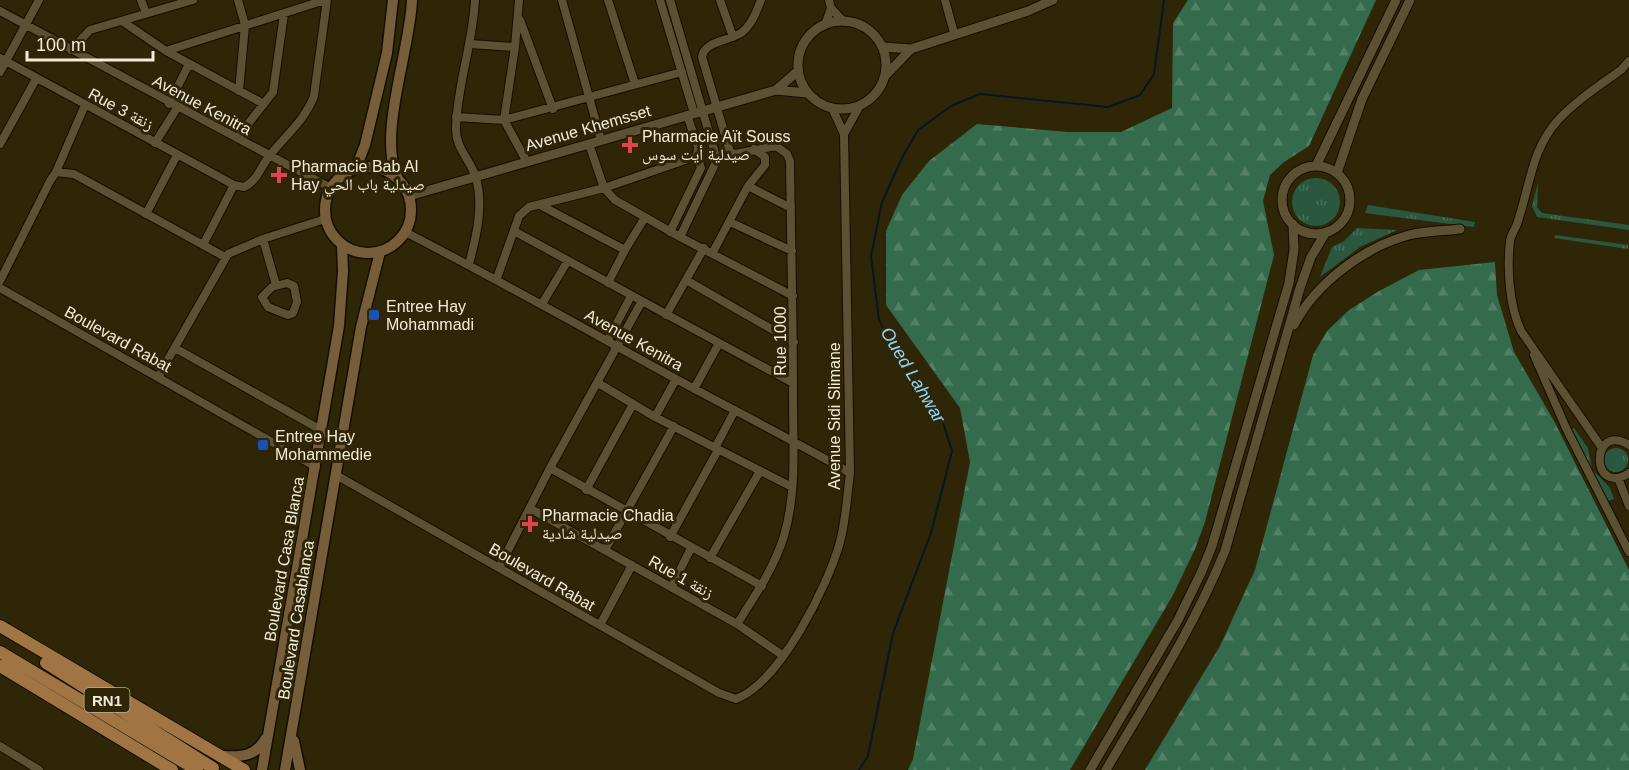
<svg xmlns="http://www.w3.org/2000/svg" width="1629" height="770" viewBox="0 0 1629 770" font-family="Helvetica,'Noto Naskh Arabic',sans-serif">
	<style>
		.grass { fill: url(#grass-tufts) }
		.forest { fill: url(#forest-firs) }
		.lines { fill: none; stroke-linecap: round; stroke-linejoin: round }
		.stream { stroke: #051822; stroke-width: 2 }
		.minor-casing { stroke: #150e00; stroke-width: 10 }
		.tertiary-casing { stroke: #150e00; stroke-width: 11 }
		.secondary-casing { stroke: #150e00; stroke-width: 13 }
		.trunk-casing { stroke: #150e00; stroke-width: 14 }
		.minor { stroke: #5d5134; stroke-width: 8 }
		.tertiary { stroke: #5d5134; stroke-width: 9 }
		.secondary { stroke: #765e3a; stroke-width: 10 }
		.trunk { stroke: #a17443; stroke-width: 12 }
		.health-dot { fill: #e0444e; stroke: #2f2507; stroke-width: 2 }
		.transit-dot { fill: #1a4fb4; stroke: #2f2507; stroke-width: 2 }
		.labels { text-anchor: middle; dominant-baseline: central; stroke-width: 6; stroke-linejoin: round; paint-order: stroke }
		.shield { fill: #2f2507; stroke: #b8b09b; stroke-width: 1.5 }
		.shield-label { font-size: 15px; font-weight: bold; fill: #f2ecdb }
		.street-label { font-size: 16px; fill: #f2ecdb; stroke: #2f2507 }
		.poi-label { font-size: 16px; fill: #f2ecdb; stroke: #2f2507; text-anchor: start }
		.water-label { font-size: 18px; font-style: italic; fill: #8fd6fa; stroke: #2f2507 }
	</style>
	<defs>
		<pattern id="grass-tufts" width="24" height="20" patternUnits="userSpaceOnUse" patternTransform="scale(1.5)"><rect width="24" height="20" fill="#29583e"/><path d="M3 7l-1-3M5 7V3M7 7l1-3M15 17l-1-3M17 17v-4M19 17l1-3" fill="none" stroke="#487059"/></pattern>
		<pattern id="forest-firs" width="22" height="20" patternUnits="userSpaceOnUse" patternTransform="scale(1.5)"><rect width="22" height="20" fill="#336b4c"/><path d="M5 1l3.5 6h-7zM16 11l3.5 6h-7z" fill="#518065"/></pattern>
	</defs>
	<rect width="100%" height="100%" fill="#2f2507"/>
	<path class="grass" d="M1292 202a24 24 0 1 1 48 0a24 24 0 1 1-48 0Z
		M1538 183 1537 207 1542 213 1629 225V230L1537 217 1532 206Z
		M1368 205 1475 222 1474 227 1365 213Z
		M1357 228 1397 230 1360 247 1320 277 1332 247 1344 241Z
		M1555 235 1628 245V249L1554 238Z
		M1574 428 1588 448 1592 469 1610 488 1614 499 1607 501 1570 430Z
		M1604 460a12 12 0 1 1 24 0a12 12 0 1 1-24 0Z"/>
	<path class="forest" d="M1188 0H1376L1309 146 1284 162 1270 175 1263 201 1274 255 1205 522 1195 549 1173 595 1070 770H908L913 759 970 462 960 408 886 305V231L902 195 929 161 977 124 1068 132H1121L1172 108 1173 23Z
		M1495 262 1497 295 1514 352 1554 421 1629 570V770H1145L1220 646 1255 570 1313 355 1327 331 1349 310 1379 291 1419 270Z"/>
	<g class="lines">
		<path class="stream" d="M859 770 868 756 893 633 931 533 952 451 940 413 912 381 879 320 871 256 882 202 903 156 918 130 951 106 980 94 1108 107 1140 95 1154 74 1164 0"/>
		<defs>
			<path id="minor" d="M141 0 146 13
				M238 0 245 25 239 91
				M519 0 515 47 504 120 527 162
				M562 0 601 140
				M608 0 635 84
				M660 0 694 113
				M670 0 717 160 680 237 793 296
				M720 0 733 37
				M829 0 831 8 843 21
				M945 0 954 33
				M0 11 329 187
				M520 20 553 109
				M122 21 166 51 264 104
				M825 25 831 8
				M470 44 515 47
				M71 50 90 30 193 0
				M166 51 325 0
				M0 58 234 185 244 187C258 181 261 165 271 154 286 135 305 120 314 96L327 0
				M0 72 39 0
				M169 104 189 64
				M456 117 504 120 682 72
				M844 134 859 107
				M237 138 273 92 284 14
				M155 143 177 108
				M0 144 36 79
				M589 144 604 188 615 200 680 237
				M56 172 85 105
				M748 186 791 208
				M540 205 625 250 644 219
				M146 214 177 155
				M730 222 792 251
				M514 231 642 301
				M405 232C497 279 587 330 678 380 735 411 793 440 850 473
				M670 232 701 168 697 156
				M263 239 276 285
				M203 245 234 185
				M713 252 748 186 765 165V157L754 149
				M469 264C476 238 484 206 476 178 471 160 455 148 456 128 457 85 473 43 475 0
				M497 278 519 216 529 207 604 188 697 156 698 147 687 115
				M686 280 794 342
				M0 281 50 181 56 172 74 174 225 257
				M287 283 294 286 297 302 293 313 288 315 268 307 262 297 272 287Z
				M608 283 625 250
				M0 288 316 467
				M542 304 567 262
				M666 315 704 248
				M608 340 631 296
				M175 348 321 430
				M1534 355 1566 428 1629 552
				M158 377 228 254 263 239 325 219
				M598 383 655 417 792 487
				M694 389 718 345
				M655 417 676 379
				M1629 445C1590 421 1590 498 1629 473
				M715 448 735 410
				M1602 448 1521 331C1509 305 1507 269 1510 241 1511 234 1515 230 1517 224 1530 187 1531 149 1559 119 1577 100 1600 85 1621 70L1629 61
				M550 468 762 586
				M336 475 719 693 736 699C780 682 828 586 840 542 846 520 847 496 850 473L844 134 832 108
				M1618 478 1629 506
				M586 490 633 404
				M531 509 737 624 782 655
				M670 537 718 450
				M605 550 674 426
				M710 558 760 471
				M499 568 550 468 642 301 793 383
				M672 586 691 548
				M737 624C755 596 774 568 784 536 797 492 793 444 793 399 793 320 791 241 790 161L787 154 776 146 735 154 730 152 702 57C704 41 729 41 741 33 752 25 756 12 761 0
				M600 625 632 565
				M0 746 39 770"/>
			<path id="tertiary" d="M798 65a44 44 0 1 1 88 0a44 44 0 1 1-88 0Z
				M883 47 911 49 1028 11 1053 0
				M886 75 911 49
				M776 90 807 93
				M1316 166 1396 0
				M1282 200a34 34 0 1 1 68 0a34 34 0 1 1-68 0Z
				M1337 173 1362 99 1410 0
				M409 196 776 90 798 71
				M1294 325C1316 283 1364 247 1409 235 1425 231 1444 231 1460 229
				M1090 770 1178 620 1201 573 1212 546 1289 283 1294 250 1293 224
				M1106 770C1148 698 1193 629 1225 551L1300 288 1311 257 1326 232"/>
			<path id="secondary" d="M325 210a43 43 0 1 1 86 0a43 43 0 1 1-86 0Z
				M356 168 365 145 387 53 393 0
				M397 177C378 133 410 51 412 0
				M294 741 300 770
				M224 756C243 757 256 756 266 738
				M262 770 339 326 343 271 342 245
				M285 770 361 327 380 252"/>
			<path id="trunk" d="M0 626 244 770
				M0 652 197 770
				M46 663 213 768
				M0 666 172 770"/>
		</defs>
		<use href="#minor" class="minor-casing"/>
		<use href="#tertiary" class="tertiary-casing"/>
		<use href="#secondary" class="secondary-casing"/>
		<use href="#trunk" class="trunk-casing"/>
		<use href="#minor" class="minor"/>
		<use href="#tertiary" class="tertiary"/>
		<use href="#secondary" class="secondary"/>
		<use href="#trunk" class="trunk"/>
	</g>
	<g class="health-dot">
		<path d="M627 136h6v6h6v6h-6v6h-6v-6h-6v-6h6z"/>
		<path d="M276 166h6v6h6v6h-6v6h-6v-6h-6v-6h6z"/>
		<path d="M527 515h6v6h6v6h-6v6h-6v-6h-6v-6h6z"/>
	</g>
	<g class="transit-dot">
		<rect x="368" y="309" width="12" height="12" rx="3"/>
		<rect x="257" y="439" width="12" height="12" rx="3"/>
	</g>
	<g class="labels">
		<rect class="shield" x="84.5" y="688" width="45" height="24" rx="4.5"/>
		<g class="shield-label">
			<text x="107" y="700">RN1</text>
		</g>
		<g class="street-label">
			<text transform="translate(202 105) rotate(28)">Avenue Kenitra</text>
			<text transform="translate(121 109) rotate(28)">Rue 3 زنقة</text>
			<text transform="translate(588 128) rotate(-16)">Avenue Khemsset</text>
			<text transform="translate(118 339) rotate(29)">Boulevard Rabat</text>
			<text transform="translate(634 340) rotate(29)">Avenue Kenitra</text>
			<text transform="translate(780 341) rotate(-90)">Rue 1000</text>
			<text transform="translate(834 416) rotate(-90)">Avenue Sidi Slimane</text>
			<text transform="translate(284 559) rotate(-80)">Boulevard Casa Blanca</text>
			<text transform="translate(542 577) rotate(30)">Boulevard Rabat</text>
			<text transform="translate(681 577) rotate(29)">Rue 1 زنقة</text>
			<text transform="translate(296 620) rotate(-81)">Boulevard Casablanca</text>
		</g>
		<g class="poi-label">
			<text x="642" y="136">Pharmacie Aït Souss<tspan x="642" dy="18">صيدلية أيت سوس</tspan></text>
			<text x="291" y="166">Pharmacie Bab Al<tspan x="291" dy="18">Hay صيدلية باب الحي</tspan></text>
			<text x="386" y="306">Entree Hay<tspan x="386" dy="18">Mohammadi</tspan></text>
			<text x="275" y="436">Entree Hay<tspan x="275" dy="18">Mohammedie</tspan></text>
			<text x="542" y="515">Pharmacie Chadia<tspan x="542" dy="18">صيدلية شادية</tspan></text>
		</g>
		<g class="water-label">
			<text transform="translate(913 375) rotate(59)">Oued Lahwar</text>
		</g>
	</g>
	<path d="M27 51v9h126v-9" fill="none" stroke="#f2ecdb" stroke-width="3"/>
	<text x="36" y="51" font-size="18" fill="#f2ecdb" stroke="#2f2507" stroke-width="4.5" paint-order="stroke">100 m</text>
</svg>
